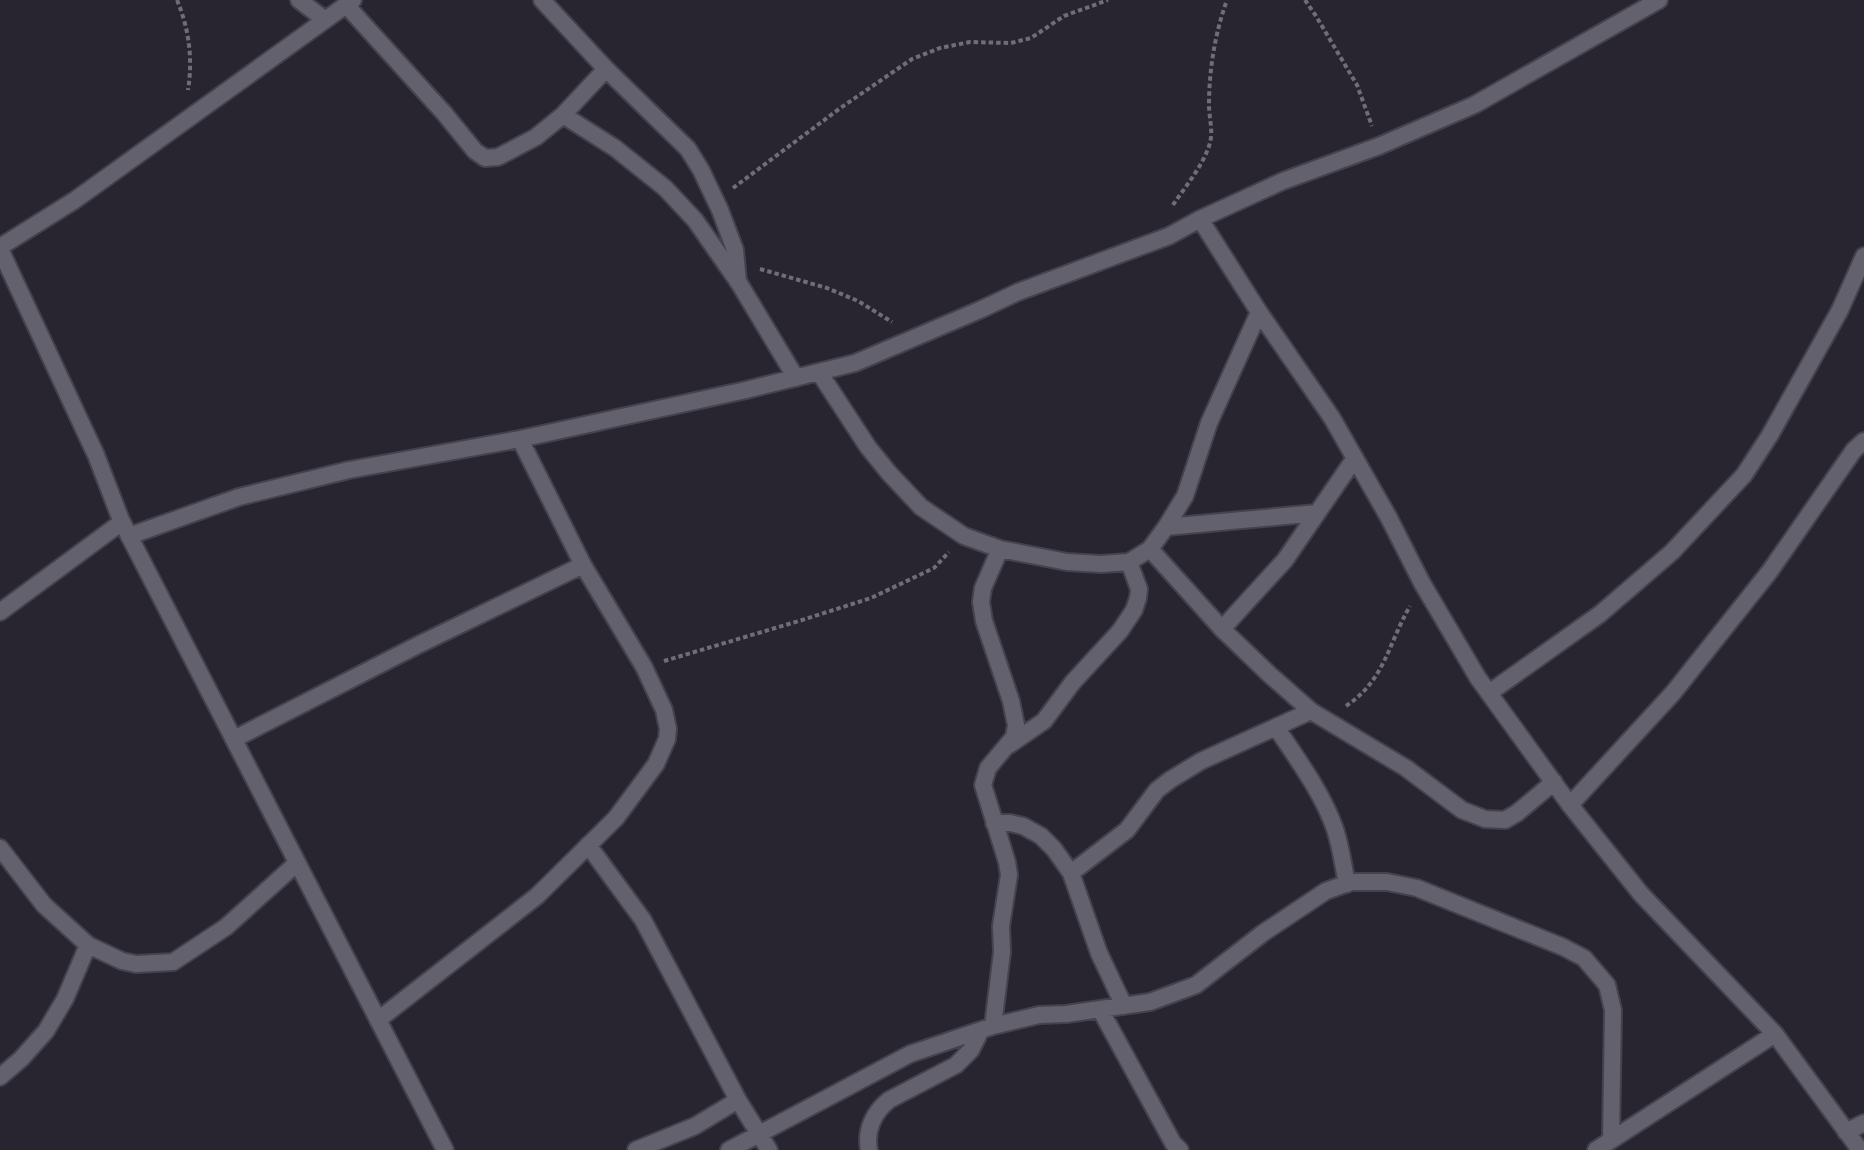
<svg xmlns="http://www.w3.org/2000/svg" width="1864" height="1150" viewBox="0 0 1864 1150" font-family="Overpass,sans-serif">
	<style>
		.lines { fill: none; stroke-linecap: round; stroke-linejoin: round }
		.minor-casing { stroke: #44424c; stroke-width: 20 }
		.tertiary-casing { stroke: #44424c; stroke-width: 20 }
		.path { stroke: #6f6d78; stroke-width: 4; stroke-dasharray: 4.5 3; stroke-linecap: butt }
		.minor { stroke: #64616f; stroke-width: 16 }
		.tertiary { stroke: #64616f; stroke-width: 16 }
	</style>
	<rect width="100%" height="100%" fill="#282531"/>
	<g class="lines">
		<defs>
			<path id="minor" d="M299 0 324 19
				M542 0 606 69 688 149 701 170 720 210 735 250 738 282
				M347 6 444 113 475 151 485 158 498 157 536 137 563 115 606 69
				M563 115 615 148 665 188 695 220 739 283 796 378
				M1200 219 1259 312 1332 418 1389 518 1422 583 1478 678 1570 805 1641 894 1775 1034 1860 1150
				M0 247 75 200 353 0
				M819 372 868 447 889 473 921 507 964 536 1000 549 1067 562 1101 564 1129 562 1150 549 1166 527 1185 496 1209 423 1259 312
				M1166 527 1317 513
				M129 536 239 497 349 470 520 439 746 390 855 363 982 309 1018 292 1169 236 1200 219 1283 181 1379 146 1474 105 1659 0
				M1150 549 1222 629 1269 674 1311 711 1406 768 1462 810 1485 819 1505 820 1517 813 1554 782
				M0 612 122 522
				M1222 629 1285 560 1355 458
				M1489 693 1600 614 1672 552 1744 475 1770 435 1840 310 1864 256
				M1276 727C1297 759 1322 792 1335 829 1341 847 1343 865 1347 884
				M234 739 418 645 583 565
				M1009 745 1044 721 1073 682 1120 631 1134 610 1138 598 1139 589 1129 562
				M1570 805 1673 693 1770 571 1854 450 1864 441
				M994 823H1010L1023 826 1041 836 1054 849 1071 873 1099 953 1124 1006
				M588 845 643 920 738 1100 769 1150
				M0 848 44 905 88 945 122 961 136 964 173 962 226 927 297 863
				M1071 873 1127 830 1157 790 1170 780 1201 761 1311 711
				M1100 1009 1173 1143 1180 1150
				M378 1020 537 896 616 818 656 764 667 739 668 729 664 710 644 667 583 565 520 439
				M993 1026 1002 952 1001 926 1009 875 1007 862 983 785 988 768 1014 737 1016 725 1011 701 984 621 981 602 983 588 1000 549
				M0 1077 21 1059 46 1031 65 999 88 945
				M1846 1132 1864 1123
				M636 1150 695 1126 738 1100
				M729 1150 910 1054 993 1026 1039 1015 1066 1014 1150 1002 1196 985 1263 933 1326 891 1351 882H1387L1417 888 1563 947 1584 958 1607 985 1613 1010 1611 1140
				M869 1150C865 1130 874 1112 889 1100L956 1065 971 1050 981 1030
				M1596 1150 1775 1034"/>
			<path id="tertiary" d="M0 249 96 455 121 520 445 1150"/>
		</defs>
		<use href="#minor" class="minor-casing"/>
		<use href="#tertiary" class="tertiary-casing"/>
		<path class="path" d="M177 0C189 29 193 59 188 90
			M1305 0 1316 16 1357 85 1372 126
			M733 188 839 109 912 59 940 48 970 42 1011 43 1031 38 1064 16 1108 0
			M1173 205C1185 187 1202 167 1209 146 1214 132 1209 119 1209 105 1209 70 1215 33 1227 0
			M760 269 827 288 858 301 892 322
			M664 661 799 621 871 598 934 568 949 552
			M1346 706C1385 680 1388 644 1410 606"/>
		<use href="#minor" class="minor"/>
		<use href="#tertiary" class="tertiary"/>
	</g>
</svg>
